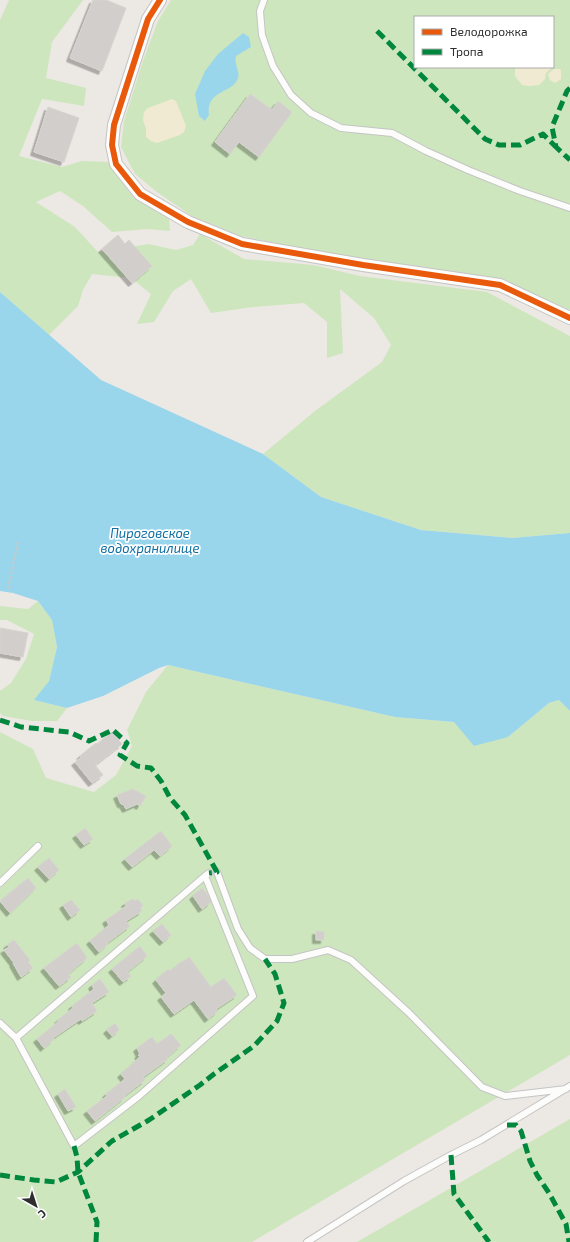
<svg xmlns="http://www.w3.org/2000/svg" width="570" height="1242" viewBox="0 0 570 1242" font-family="'Exo 2',sans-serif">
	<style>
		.green { fill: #cee6be; fill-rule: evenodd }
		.sand { fill: #f0ead3 }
		.water { fill: #99d6ec }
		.building { fill: #d1cecb; stroke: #d7d4d0; filter: url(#shadow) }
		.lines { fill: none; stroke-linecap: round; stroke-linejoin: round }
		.lane-casing { stroke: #c5c4c5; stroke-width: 8 }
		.street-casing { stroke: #c5c4c5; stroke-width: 14 }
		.path { stroke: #c9c9c8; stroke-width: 2; stroke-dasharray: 3 2; stroke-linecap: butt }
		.lane { stroke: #fcfcfb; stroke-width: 6 }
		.street { stroke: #fcfcfb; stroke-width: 12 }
		.quiet { stroke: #00873e; stroke-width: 5; stroke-dasharray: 10 5; stroke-linecap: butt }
		.cycleway-casing { stroke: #fff; stroke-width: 8 }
		.cycleway { stroke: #e8590c; stroke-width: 6 }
		.labels { text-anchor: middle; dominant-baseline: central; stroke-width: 3.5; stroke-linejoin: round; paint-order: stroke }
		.water-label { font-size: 13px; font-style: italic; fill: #0d6fa3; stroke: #fff }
	</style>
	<defs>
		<filter id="shadow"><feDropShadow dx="-3.5" dy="3.5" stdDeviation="0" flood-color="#0004"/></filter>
	</defs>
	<rect width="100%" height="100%" fill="#ece8e4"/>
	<path class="green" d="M9 0H83L52 42 46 78 86 88 84 106 42 99 19 156 62 167 82 161 108 162 133 197 169 219 170 231 147 229 112 232 83 206 60 191 36 202 75 227 98 252 149 244 176 250 193 245 200 234 244 259 313 265 360 276 487 292 570 336V533L512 538 421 530 321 497 263 454 315 411 382 362 391 345 374 318 340 289 343 353 327 358V322L304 303 253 307 211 313 191 279 173 291 154 322 137 324 151 294 131 278 92 274 83 290 78 306 49 335 0 292V20Z
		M171 0H570V311L555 303 495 278 329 254 241 236 192 216 157 192 135 174 121 147 124 121 143 61 158 21ZM415 17H553V67H415Z
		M38 601 52 620 57 647 49 681 35 700 67 708 57 721H32L3 716 0 713V691L11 683 26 659 34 634 7 620H0V606L28 609Z
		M168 665 395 717 454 722 508 737 549 703 559 700 570 711V1055L252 1242H0V732L33 749 46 778 94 792 116 775 132 746 127 730 146 692Z
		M570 1119V1242H357Z"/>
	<path class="sand" d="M515 67H552L546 73 545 79 539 85 530 86 522 85 515 76Z
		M554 69H560L561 71V79L555 83 550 80 548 74Z
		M172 99 176 101 186 126 184 132 180 135 157 143 151 141 146 137V129L143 120 144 112 148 108Z"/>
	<path class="water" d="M243 33 249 37 251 47 236 56C236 59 235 61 236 63 236 68 240 72 238 78 234 93 205 90 209 115L205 121 199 116 195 94 205 71 218 54Z
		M0 292 101 380 263 454 321 497 421 530 512 538 570 533V711L559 700 549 703 508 737 474 746 454 722 395 717 168 665 159 668 103 696 67 708 34 700 49 681 57 647 52 620 38 601 13 593 0 591Z"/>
	<path class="building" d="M93 0H106L126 8 102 71 70 58Z
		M250 94 272 110 278 101 292 112 259 157 239 142 230 154 215 142Z
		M48 107 79 118 64 162 34 152Z
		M118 235 125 244 129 240 152 266 132 283 102 249Z
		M0 628 28 633 23 657 0 653Z
		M112 732 122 744 95 765 103 775 92 783 75 762 82 757 80 756 96 743 97 744Z
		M133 789 146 796 140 806 137 804 126 809 123 804H121L117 795Z
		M85 828 93 839 84 845 76 835Z
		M161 831 172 846 160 856 154 850 132 867 125 859Z
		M49 858 59 870 49 879 38 867Z
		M28 878 36 888 10 913 0 901Z
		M202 888 208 895 211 902 202 909 193 896Z
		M133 899 135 901 138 899 143 906 140 908 142 911 126 921 130 926 107 943 108 944 99 952 90 941 109 925 106 920 126 906 125 903Z
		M71 900 80 910 71 917 63 905Z
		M162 924 171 935 163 942 153 931Z
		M316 931 324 932V940H316Z
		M14 940 30 960 28 962 33 968 21 977 13 963H14L4 950 9 947 7 945Z
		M77 943 87 958 68 974 71 977 59 986 44 968Z
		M140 946 147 956 127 972 131 976 123 982 112 969Z
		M189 957 211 987 224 978 237 995 216 1009 218 1011 208 1019 194 1000 174 1014 161 997 166 993 156 980 168 969 170 971 182 961 183 962Z
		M100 979 109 992 92 1003 97 1011 82 1021 81 1019 53 1038 54 1039 44 1048 37 1039 59 1021 58 1020 73 1008 72 1006 94 989 92 985Z
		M115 1023 119 1030 112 1036 107 1030Z
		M171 1034 181 1045 167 1057 168 1059 143 1077 145 1080 124 1096 125 1097 95 1121 87 1111 107 1096 106 1094 125 1079 121 1074 140 1057 138 1055 140 1054 137 1048 152 1037 157 1044Z
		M65 1089 76 1107 68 1111 58 1094Z"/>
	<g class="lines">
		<defs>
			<path id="lane" d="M264 0 260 11 262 35 273 66 291 95 311 113 341 128 392 133 426 151 468 170 520 191 570 208
				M217 872 238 929 250 948 265 959H292L328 950 351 960 409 1013 482 1087 505 1096 566 1089
				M0 883 38 846
				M0 1023 16 1038 74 1146 139 1096 253 996 205 876 209 873
				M16 1038 205 876
				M307 1242 404 1181 451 1155 481 1140 570 1086"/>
			<path id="street" d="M160 0 148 19 114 125 112 145 116 164 140 194 188 222 242 244 363 265 500 285 570 318"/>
		</defs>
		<use href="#lane" class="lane-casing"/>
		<use href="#street" class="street-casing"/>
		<path class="path" d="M8 589 18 541"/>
		<use href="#lane" class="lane"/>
		<use href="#street" class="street"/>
		<path class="quiet" d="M377 31 485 139 499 145H520L543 134 556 147
			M570 88 567 91 552 127 556 147 570 160
			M0 720 21 727 69 732 89 741 113 730 127 743 120 755 137 766 151 768 161 781 170 798 185 815 217 872 209 873
			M507 1125H516L521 1131 530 1161 537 1175 549 1193 566 1224 569 1242
			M74 1146 77 1157 78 1172 97 1222 96 1242
			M451 1155 454 1194 489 1242
			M0 1175 34 1180 56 1182 78 1172 112 1141 149 1120 200 1085 214 1074 254 1046 277 1021 284 1003 275 974 265 959"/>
		<defs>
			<path id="cycleway" d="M160 0 148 19 114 125 112 145 116 164 140 194 188 222 242 244 363 265 500 285 570 318"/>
		</defs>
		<use href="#cycleway" class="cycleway-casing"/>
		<use href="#cycleway" class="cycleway"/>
	</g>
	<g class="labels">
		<g class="water-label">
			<text x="150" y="533">Пироговское<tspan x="150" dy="15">водохранилище</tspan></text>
		</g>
	</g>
	<rect x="414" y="16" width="140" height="52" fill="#ffffff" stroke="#ababab"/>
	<rect x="422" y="29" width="20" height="6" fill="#e8590c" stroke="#ababab"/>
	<text x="450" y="36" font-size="12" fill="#2e2e2e">Велодорожка</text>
	<rect x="422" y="49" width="20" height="6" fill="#00873e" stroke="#ababab"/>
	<text x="450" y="56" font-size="12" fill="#2e2e2e">Тропа</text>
	<g transform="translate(36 1206) rotate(141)" stroke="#ffffff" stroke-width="3" paint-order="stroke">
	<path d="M0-3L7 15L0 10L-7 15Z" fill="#2e2e2e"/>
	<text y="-6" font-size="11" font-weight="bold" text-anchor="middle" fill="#2e2e2e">С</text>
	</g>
</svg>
